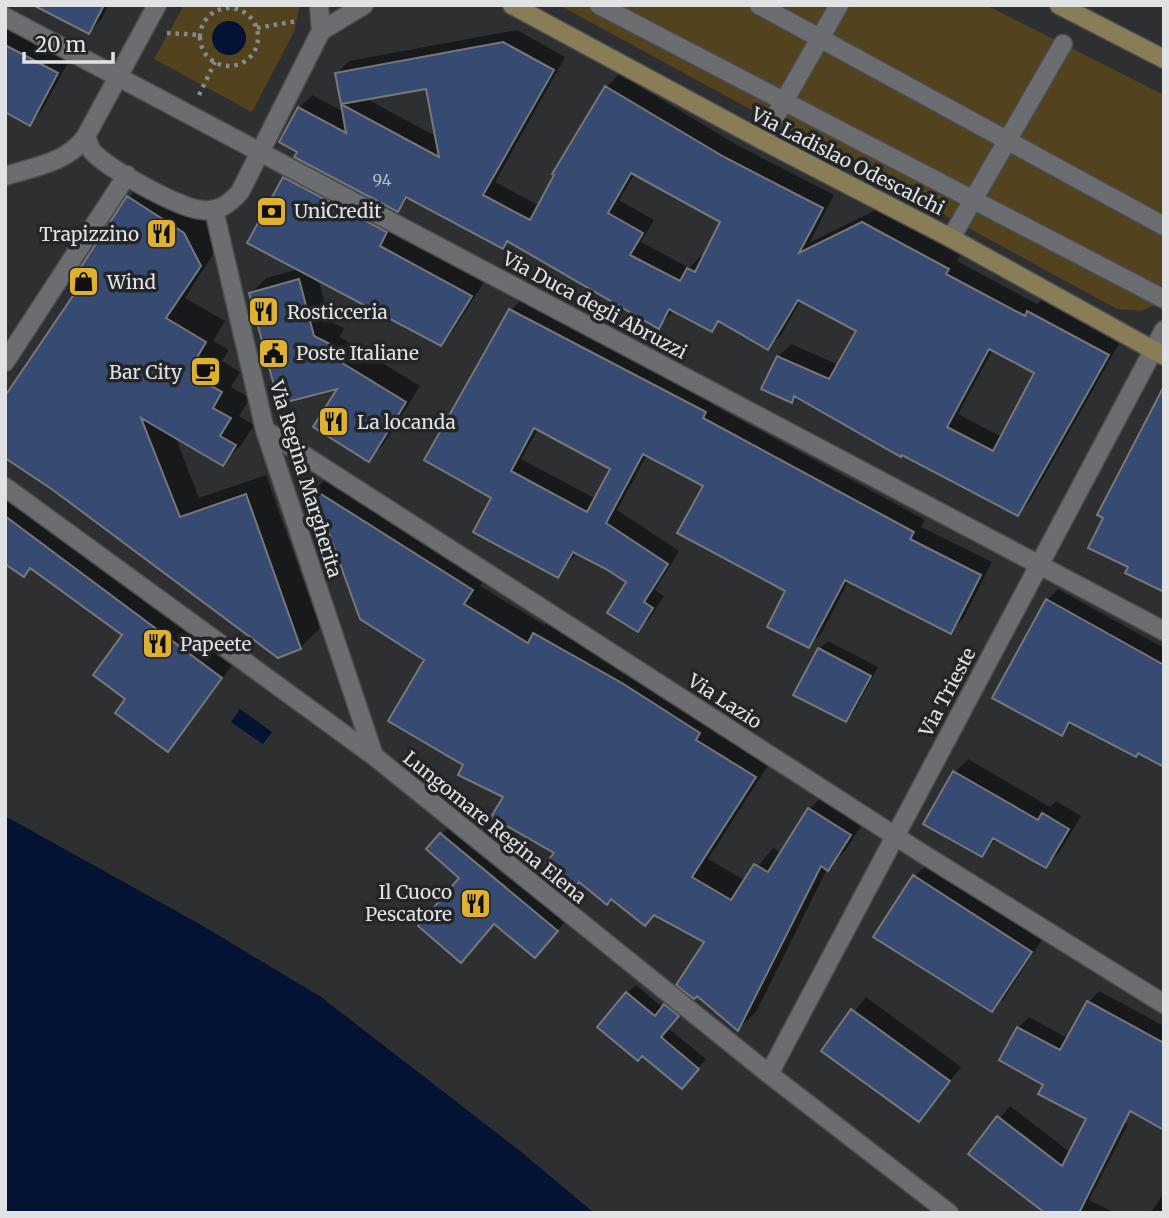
<svg xmlns="http://www.w3.org/2000/svg" width="1169" height="1218" viewBox="0 0 1169 1218" font-family="Merriweather,serif">
	<style>
		.green { fill: #52421d }
		.water { fill: #041233 }
		.shadow { fill: #0007; fill-rule: evenodd }
		.building { fill: #374a71; stroke: #76777a; stroke-width: 2; fill-rule: evenodd }
		.lines { fill: none; stroke-linecap: round; stroke-linejoin: round }
		.street-casing { stroke: #4a4c4e; stroke-width: 21 }
		.secondary-casing { stroke: #4a4c4e; stroke-width: 21 }
		.path { stroke: #87898a; stroke-width: 4.5; stroke-dasharray: 3.5 5; stroke-linecap: butt }
		.street { stroke: #6b6d70; stroke-width: 18 }
		.secondary { stroke: #897d58; stroke-width: 18 }
		.labels { text-anchor: middle; dominant-baseline: central; stroke-width: 7; stroke-linejoin: round; paint-order: stroke }
		.number-label { font-size: 16px; fill: #b6bcc6 }
		.street-label { font-size: 19px; fill: #e1e2e3; stroke: #232527 }
		.poi-label { font-size: 19px; fill: #e1e2e3; stroke: #232527; text-anchor: start }
	</style>
	<rect width="100%" height="100%" fill="#2d2f31"/>
	<path class="green" d="M184 5H300L294 32 252 112 154 59Z
		M559 5H986L1164 95V288L1155 305 1141 311 1117 309Z"/>
	<path class="water" d="M212 38a17 17 0 1 1 34 0a17 17 0 1 1-34 0Z
		M240 709 272 732 263 744 231 722Z
		M5 816 203 926 321 997 520 1151 594 1213H5Z"/>
	<path class="shadow" d="M37 5H108L102 19 89 32Z
		M5 25 70 59 42 110 30 123 5 110Z
		M517 30 565 57 495 182 540 206 554 173 607 87 619 74 737 145 834 195 809 243 876 210 960 255 957 261 1037 304 1042 300 1120 342 1030 501 1017 514 796 395 791 400 778 357 791 344 839 365 858 331 801 300 781 335 768 348 721 321 712 330 674 310 659 327 509 240 503 246 410 197 398 210 299 151V108L312 95 344 112 343 105 346 102 337 73 349 61ZM427 87 437 137 365 98ZM635 173 723 221 704 257 701 256 689 268 641 242 654 220 619 200ZM993 349 1036 373 1002 437 958 414Z
		M297 165 399 219 391 233 484 282 453 331 440 344 318 278 329 321 344 328 340 337 420 386 383 445 368 460 341 386 251 293 266 278 300 269 284 178Z
		M148 178 204 213 219 245 185 298 225 321 213 341 229 350 222 361 240 372 231 387 250 398 239 416 254 425 242 444 223 464 175 436 199 498 266 475 320 628 300 648 54 489 87 278 129 197Z
		M523 298 717 400 713 405 925 520 921 527 992 562 963 619 950 632 849 580 821 634 809 646 787 591 705 485 647 455 617 510 679 551 655 590 664 596 650 618 638 630 629 582 577 552 558 576 494 497 511 310ZM538 429 612 468 596 499 521 459Z
		M331 473 489 572 480 586 544 625 552 617 772 759 708 859 746 881 773 848 782 853 809 809 827 792 867 817 845 851 827 869 756 1012 738 1029 706 941 556 852 506 796 465 764 426 659 361 618 315 490Z
		M5 493 234 663 168 750 128 698 124 635 32 567 24 575 5 561Z
		M1058 589 1164 648V766L1073 722 1061 734 1047 600Z
		M828 641 878 667 854 712 846 720 819 649Z
		M968 759 1050 807 1056 801 1081 816 1059 853 1046 866 997 838 981 855 955 772Z
		M454 822 568 918 546 944 428 849Z
		M927 864 1043 938 1005 997 992 1010 914 877Z
		M636 985 663 1008 673 996 686 1007 668 1028 706 1059 690 1078 627 993Z
		M1099 991 1164 1026V1117L1018 1028 1029 1017 1069 1039 1089 1002Z
		M866 997 961 1067 919 1120 823 1050Z
		M1010 1106 1071 1153 1100 1106 1128 1124 1089 1200 1115 1213H1041L1043 1209 970 1154Z
		M1164 1193V1213H1150Z"/>
	<path class="building" d="M33 5H104L89 34Z
		M503 42 554 70 483 195 530 220 554 175 552 174 605 86 724 157 823 208 799 253 862 222 949 269 946 274 1025 316 1027 311 1109 355 1018 516 902 455 901 457 794 396 792 403 761 389 777 356 829 379 856 331 798 300 768 350 718 321 712 332 669 309 659 329 507 241 503 249 406 197 398 212 294 157 297 152 279 142 298 107 346 133 341 104 439 157 426 89 341 104 335 73ZM631 173 720 222 695 272 687 268 680 281 630 255 643 233 608 213ZM989 349 1034 373 993 451 947 427Z
		M5 45 58 73 30 126 5 112Z
		M283 177 387 232 380 246 472 296 441 346 247 243Z
		M127 196 184 233 201 266 166 318 206 342 195 361 211 370 204 382 222 392 213 408 231 418 220 436 236 445 223 466 141 418 180 517 246 494 301 649 278 658 53 490 5 458V396L85 278 77 273Z
		M299 279 314 336 330 344 326 353 406 402 369 462 313 427 337 389 279 404 249 293Z
		M509 309 706 412 703 418 914 532 910 539 981 575 951 634 845 580 809 648 767 627 785 591 677 533 703 486 643 454 606 523 668 564 644 602 653 608 638 632 607 613 626 582 606 569 573 552 558 578 473 532 491 498 424 460ZM534 428 610 469 587 512 511 471Z
		M1164 386V592L1125 573 1128 567 1088 548 1103 518 1097 515Z
		M313 489 473 590 464 604 528 643 533 633 622 683 700 733 696 740 756 777 692 877 731 900 754 864 768 872 808 808 851 835 828 871 821 866 738 1031 697 996 694 999 676 985 704 942 654 915 645 926 611 899 607 905 579 882 576 886 546 863 554 853 491 817 503 797 458 775 463 765 388 721 424 660 360 619Z
		M5 516 222 678 168 752 115 713 125 699 93 675 122 635 30 568 24 577 5 564Z
		M1046 599 1164 665V767L1138 753 1136 757 1069 722 1062 736 992 698Z
		M818 648 871 676 846 722 793 695Z
		M953 771 1038 820 1042 813 1069 829 1046 868 993 838 982 857 923 824Z
		M440 833 558 931 535 958 494 924 461 963 418 926 459 878 426 849Z
		M913 875 1032 952 992 1012 873 937Z
		M626 992 655 1016 664 1004 679 1016 661 1037 699 1069 682 1089 642 1056 638 1061 597 1027Z
		M1087 1001 1164 1043V1130L1130 1111 1079 1213H1045L968 1154 997 1116 1062 1166 1086 1119 1038 1094 1043 1085 999 1060 1017 1027 1060 1050Z
		M851 1009 950 1081 919 1122 821 1051Z"/>
	<g class="lines">
		<defs>
			<path id="street" d="M157 5 86 136C88 141 89 147 92 151 108 169 179 208 202 210 219 212 229 204 240 192L321 31 319 5
				M599 5 1164 299
				M759 5 1164 226
				M5 17 1164 631
				M321 31 364 5
				M762 140 839 5
				M5 176C34 167 69 162 86 136
				M214 210 265 430 374 756
				M951 238 1063 44
				M5 362 127 175
				M265 430 920 852 1164 1004
				M5 487 374 756 769 1074 949 1213
				M769 1074 1164 330"/>
			<path id="secondary" d="M512 5 762 140 951 238 1164 356
				M1059 5 1164 59"/>
		</defs>
		<use href="#street" class="street-casing"/>
		<use href="#secondary" class="secondary-casing"/>
		<path class="path" d="M200 37a29 29 0 1 1 58 0a29 29 0 1 1-58 0Z
			M257 28 297 21
			M167 33 201 35
			M199 95 215 62"/>
		<use href="#street" class="street"/>
		<use href="#secondary" class="secondary"/>
	</g>
	<defs>
		<symbol id="bank-square" viewBox="-11 -11 22 22"><rect x="-9" y="-9" width="18" height="18" rx="4" fill="#deb133" stroke="#232527"/><path d="M-6-4H6V4H-6ZM0-2.3a2.3 2.3 0 1 0 0 4.6a2.3 2.3 0 1 0 0-4.6Z" fill="#111"/></symbol>
		<symbol id="restaurant-square" viewBox="-11 -11 22 22"><rect x="-9" y="-9" width="18" height="18" rx="4" fill="#deb133" stroke="#232527"/><path d="M-5-6h1v4h1v-4h1v4h1v-4h1v5L-1.5 .5V6h-2V.5L-5-1ZM5-6V6H3V1.5H1.5Q1.5-4 5-6Z" fill="#111"/></symbol>
		<symbol id="shop-square" viewBox="-11 -11 22 22"><rect x="-9" y="-9" width="18" height="18" rx="4" fill="#deb133" stroke="#232527"/><path d="M-5-2.5h2.3a2.7 3.5 0 0 1 5.4 0H5L5.5 6h-11ZM-1.5-2.5h3a1.5 2.3 0 0 0-3 0Z" fill="#111"/></symbol>
		<symbol id="civic-square" viewBox="-11 -11 22 22"><rect x="-9" y="-9" width="18" height="18" rx="4" fill="#deb133" stroke="#232527"/><path d="M-.6-6.5H3V-4.5H.6V-3L4-1V1h2V6H-6V1h2V-1L-.6-3ZM-1.2 2.5V6h2.4V2.5Z" fill="#111"/></symbol>
		<symbol id="cafe-square" viewBox="-11 -11 22 22"><rect x="-9" y="-9" width="18" height="18" rx="4" fill="#deb133" stroke="#232527"/><path d="M-5.5-4.5H6V0H3Q3 3.5 0 3.5H-2.5Q-5.5 3.5-5.5 0ZM3-3.2v2h1.7v-2ZM-6 4.5H4V6H-6Z" fill="#111"/></symbol>
	</defs>
	<g fill-rule="evenodd">
		<use href="#bank-square" x="254" y="194" width="35" height="35"/>
		<use href="#restaurant-square" x="144" y="216" width="35" height="35"/>
		<use href="#shop-square" x="66" y="264" width="35" height="35"/>
		<use href="#restaurant-square" x="246" y="294" width="35" height="35"/>
		<use href="#civic-square" x="256" y="336" width="35" height="35"/>
		<use href="#cafe-square" x="188" y="354" width="35" height="35"/>
		<use href="#restaurant-square" x="316" y="404" width="35" height="35"/>
		<use href="#restaurant-square" x="140" y="626" width="35" height="35"/>
		<use href="#restaurant-square" x="458" y="886" width="35" height="35"/>
	</g>
	<g class="labels">
		<g class="number-label">
			<text x="382" y="180">94</text>
		</g>
		<g class="street-label">
			<text transform="translate(848 161) rotate(27)">Via Ladislao Odescalchi</text>
			<text transform="translate(595 305) rotate(28)">Via Duca degli Abruzzi</text>
			<text transform="translate(306 479) rotate(73)">Via Regina Margherita</text>
			<text transform="translate(947 692) rotate(-62)">Via Trieste</text>
			<text transform="translate(725 701) rotate(33)">Via Lazio</text>
			<text transform="translate(495 827) rotate(39)">Lungomare Regina Elena</text>
		</g>
		<g class="poi-label">
			<text x="294" y="211">UniCredit</text>
			<text x="139" y="234" text-anchor="end">Trapizzino</text>
			<text x="107" y="282">Wind</text>
			<text x="287" y="312">Rosticceria</text>
			<text x="296" y="353">Poste Italiane</text>
			<text x="182" y="372" text-anchor="end">Bar City</text>
			<text x="357" y="422">La locanda</text>
			<text x="180" y="644">Papeete</text>
			<text x="452" y="892" text-anchor="end">Il Cuoco<tspan x="452" dy="22">Pescatore</tspan></text>
		</g>
	</g>
	<rect width="1169" height="1218" fill="none" stroke="#e1e2e3" stroke-width="14"/>
	<path d="M24 52v10h89v-10" fill="none" stroke="#e1e2e3" stroke-width="3.5"/>
	<text x="35" y="52" font-size="21" fill="#e1e2e3" stroke="#232527" stroke-width="5" paint-order="stroke">20 m</text>
</svg>
